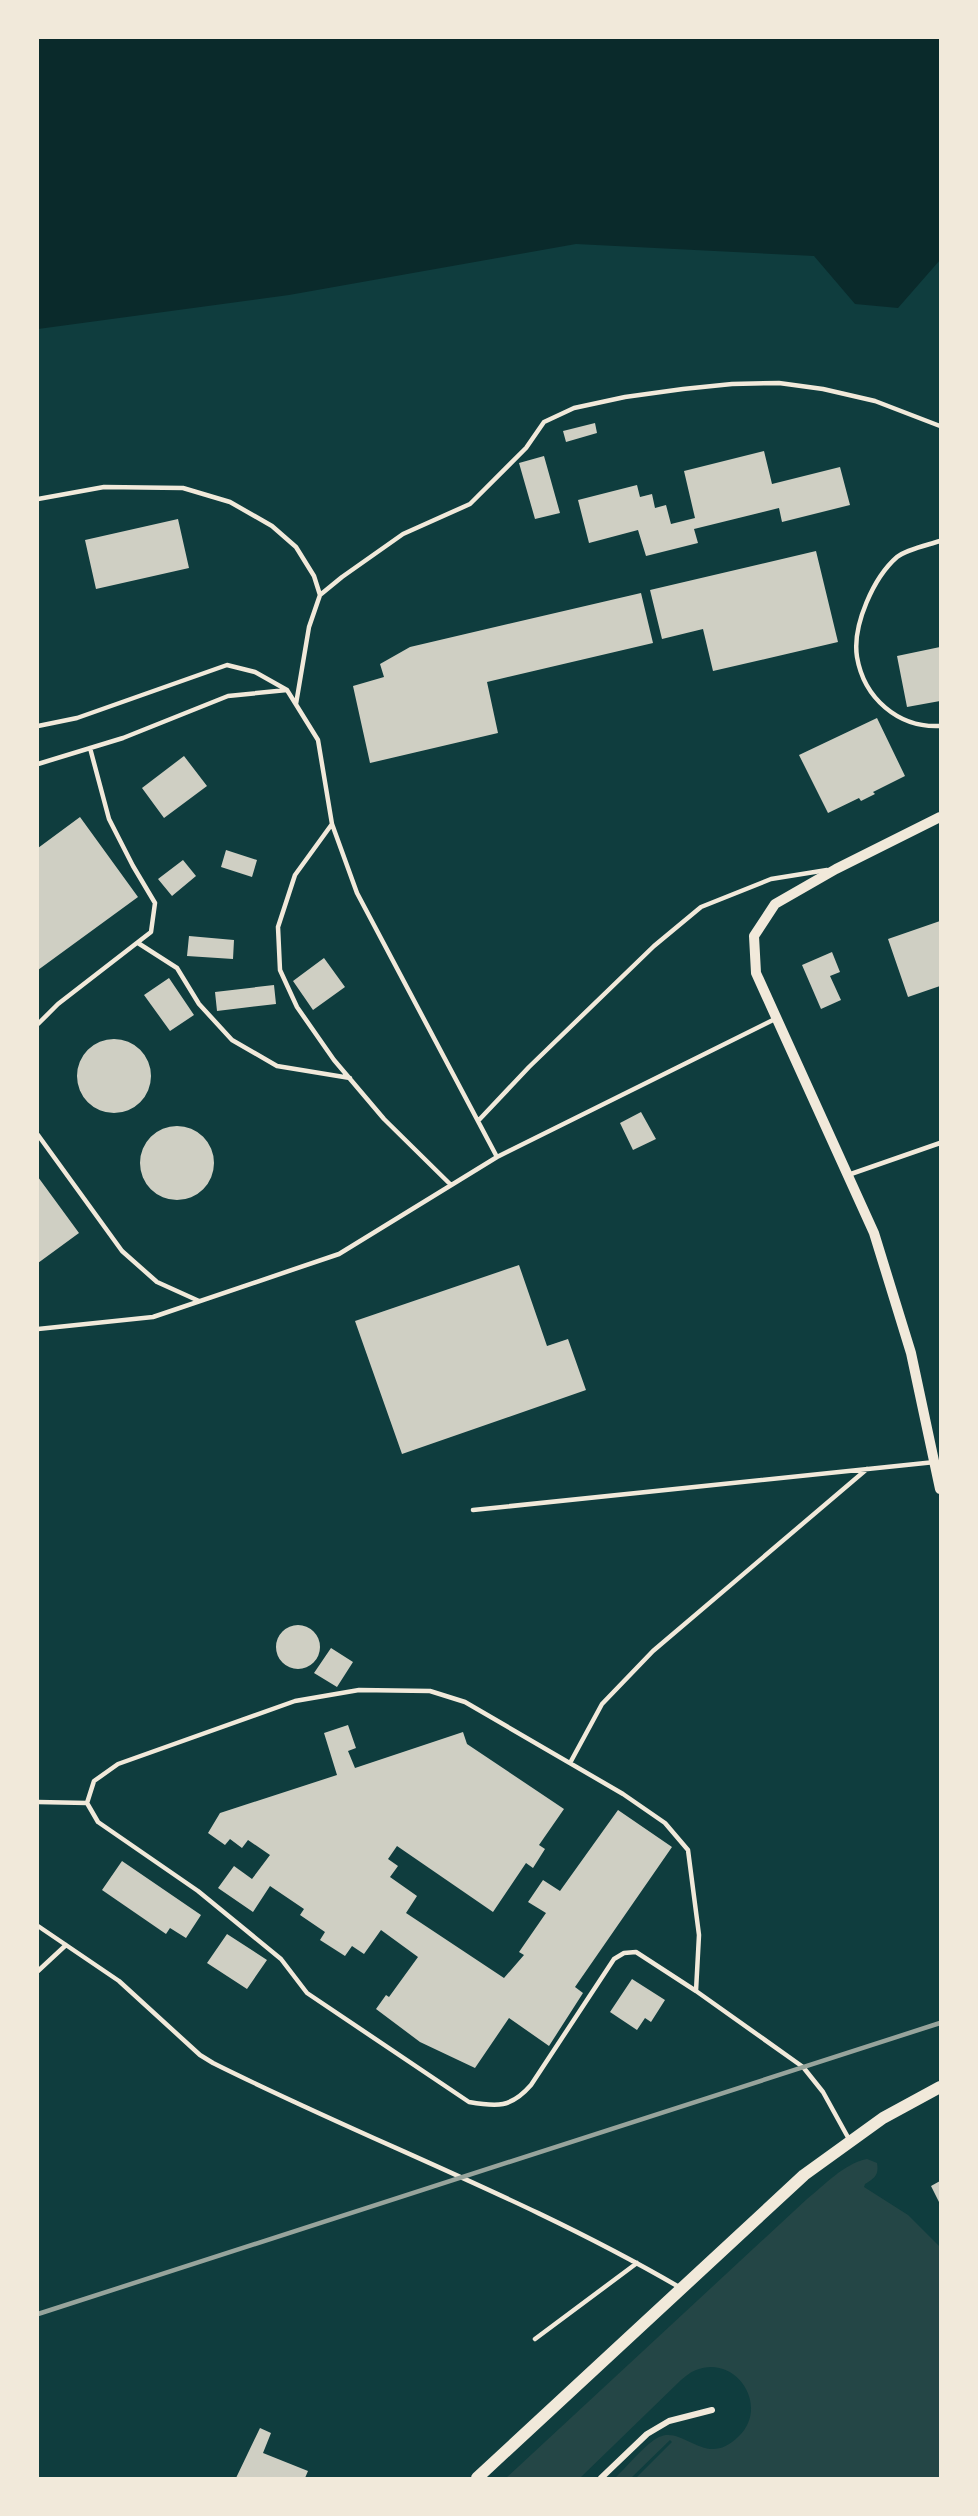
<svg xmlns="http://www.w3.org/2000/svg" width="978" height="2516" viewBox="0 0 978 2516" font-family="'Source Serif 4',serif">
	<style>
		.green { fill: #244646 }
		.water { fill: #0a2a2b }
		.building { fill: #cfcfc3 }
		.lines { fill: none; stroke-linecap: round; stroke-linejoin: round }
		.service { stroke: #f1e9da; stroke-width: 4.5 }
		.minor { stroke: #f1e9da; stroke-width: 6 }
		.tertiary { stroke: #f1e9da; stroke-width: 10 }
		.secondary { stroke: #f1e9da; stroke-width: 12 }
		.rail { stroke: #97a49c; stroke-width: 4.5 }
	</style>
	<rect width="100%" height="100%" fill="#0f3d3e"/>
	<path class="green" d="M867 2159 877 2163C879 2175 875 2178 865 2184L864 2187 908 2215 940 2247V2478H636L672 2442 670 2440 631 2478H615C627 2467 645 2444 659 2437 684 2425 706 2470 739 2436 770 2406 736 2354 696 2370 690 2372 685 2377 681 2380L580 2478H506L807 2199C825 2185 843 2164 867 2159Z"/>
	<path class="water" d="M38 38H940V260L898 308 855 304 814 256 576 244 289 295 38 329Z"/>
	<path class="building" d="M595 423 597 433 566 442 563 431Z
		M764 451 772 484 840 467 850 505 782 522 779 508 694 529 698 543 646 556 638 530 589 543 578 500 637 485 640 497 652 494 655 508 666 505 671 524 695 518 684 471Z
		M544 456 560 513 535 519 519 463Z
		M178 519 189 568 96 589 85 540Z
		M816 551 838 642 713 671 703 629 662 639 650 590Z
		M641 593 653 643 487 682 498 733 370 763 353 686 384 677 380 664 410 647Z
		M940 647V701L907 707 897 656Z
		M877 718 905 776 873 792 875 794 861 801 859 798 828 813 799 755Z
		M184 756 207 786 164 818 142 788Z
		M80 817 138 897 38 970V848Z
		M226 850 257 860 252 877 221 867Z
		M183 860 196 876 172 896 158 879Z
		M940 921V986L908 997 888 939Z
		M189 936 234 940 233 959 187 956Z
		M832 952 840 972 830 976 841 1000 821 1009 802 965Z
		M324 958 345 987 313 1010 293 981Z
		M169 978 194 1015 170 1031 144 995Z
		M274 985 276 1004 217 1011 215 992Z
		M77 1076a37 37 0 1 1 74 0a37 37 0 1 1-74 0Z
		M641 1112 656 1139 633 1150 620 1123Z
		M140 1163a37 37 0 1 1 74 0a37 37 0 1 1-74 0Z
		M38 1177 79 1233 38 1263Z
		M519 1265 547 1346 568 1339 586 1390 402 1454 355 1321Z
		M276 1647a22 22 0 1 1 44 0a22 22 0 1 1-44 0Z
		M331 1648 353 1662 337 1687 314 1673Z
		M348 1725 356 1748 348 1751 355 1768 463 1732 467 1744 564 1809 539 1845 545 1849 533 1868 526 1863 493 1912 397 1846 388 1859 398 1866 390 1877 417 1896 406 1913 504 1978 524 1955 519 1952 546 1913 528 1902 543 1880 560 1891 618 1810 672 1847 575 1987 583 1993 549 2046 509 2018 475 2068 420 2042 376 2009 386 1995 389 1997 418 1957 381 1930 364 1954 352 1946 345 1956 320 1940 325 1932 300 1915 304 1909 270 1886 253 1912 218 1888 234 1866 252 1879 270 1855 248 1840 242 1848 230 1839 225 1845 208 1833 220 1813 337 1775 324 1733Z
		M122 1861 201 1915 186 1938 170 1928 166 1934 102 1890Z
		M227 1934 267 1960 247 1989 207 1963Z
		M632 1979 665 2000 651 2022 645 2018 637 2030 610 2012Z
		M940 2181V2204L931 2186Z
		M260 2428 271 2433 263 2453 308 2471 305 2478H236Z"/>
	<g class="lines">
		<path class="service" d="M38 499 104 487 183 488 230 502 272 526 296 547 314 576 320 595
			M940 541C928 545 907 549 897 557 874 577 852 625 857 657 864 698 898 728 940 726
			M296 704 309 627 320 595 342 577 403 534 470 504 526 448 544 422 574 408 625 397 683 389 732 384 779 383 823 389 875 401 940 426
			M38 726 77 718 227 665 255 672 287 690 318 740 332 824 357 893 497 1157
			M38 764 123 738 228 696 287 690
			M332 824 295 875 278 927 280 970 297 1007 334 1060 384 1119 451 1185
			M138 943 177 968 199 1004 232 1040 277 1066 350 1078
			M38 1024 58 1004 151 932 155 903 133 866 109 819 90 748
			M478 1121 529 1067 654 946 701 907 771 879 827 870
			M38 1135 122 1251 157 1282 199 1301
			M848 1175 940 1143
			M38 1329 153 1317 339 1254 497 1157 777 1018
			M473 1510 935 1462
			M570 1763 602 1704 653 1651 867 1469
			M38 1802 87 1803
			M38 1926 119 1981 200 2055 213 2063C367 2140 530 2200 679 2287
			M38 1971 66 1945
			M696 1991 699 1935 688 1850 665 1823 623 1794 465 1702 430 1691 359 1690 295 1701 118 1764 94 1781 87 1803 98 1822 198 1891 281 1959 307 1993 469 2102C497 2107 511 2108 531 2085L614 1959 624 1953 636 1952 696 1991 803 2067 823 2092 850 2141
			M535 2339 637 2263"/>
		<path class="minor" d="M601 2478 647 2434 669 2421 712 2410"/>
		<path class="tertiary" d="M940 817 836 869 775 904 754 936 756 973 874 1233 911 1353 940 1489"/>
		<path class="secondary" d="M477 2478 804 2175 883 2118 940 2087"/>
		<path class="rail" d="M38 2314 940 2023"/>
	</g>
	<rect width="978" height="2516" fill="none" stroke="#f1e9da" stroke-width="78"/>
</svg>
